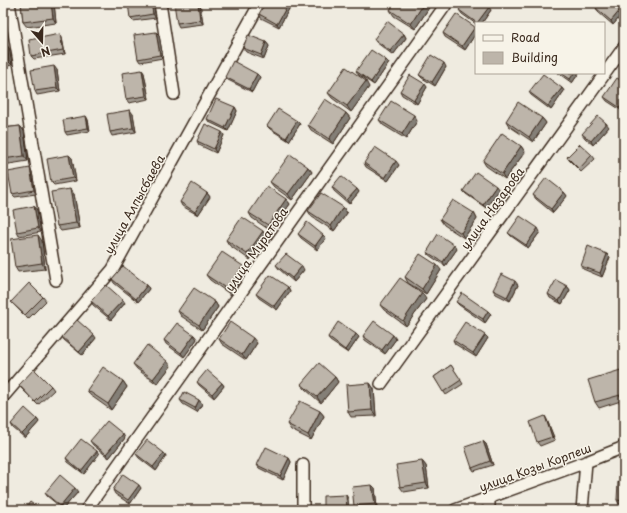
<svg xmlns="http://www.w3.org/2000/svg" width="627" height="513" viewBox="0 0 627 513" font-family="'Playpen Sans',sans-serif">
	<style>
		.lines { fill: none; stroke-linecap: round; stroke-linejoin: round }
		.street-casing { stroke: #3b2a1e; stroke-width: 14 }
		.street { stroke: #f7f3e8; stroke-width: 11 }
		.wall { fill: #a39c92; stroke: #3b2a1e }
		.shaded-wall { fill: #847f77; stroke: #3b2a1e }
		.building { fill: #bdb5aa; stroke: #3b2a1e }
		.labels { text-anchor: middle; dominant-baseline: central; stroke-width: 3; stroke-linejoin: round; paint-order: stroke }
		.street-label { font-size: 12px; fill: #3b2a1e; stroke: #f7f3e8 }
	</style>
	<rect width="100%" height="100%" fill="#efebe0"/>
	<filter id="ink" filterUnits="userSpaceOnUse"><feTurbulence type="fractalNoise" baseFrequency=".025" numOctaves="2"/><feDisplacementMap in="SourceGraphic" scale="8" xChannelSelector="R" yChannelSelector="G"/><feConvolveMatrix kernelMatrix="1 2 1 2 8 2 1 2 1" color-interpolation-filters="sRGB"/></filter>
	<g filter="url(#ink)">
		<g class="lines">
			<defs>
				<path id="street" d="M9 3 56 280
					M160 3 174 94
					M381 384 624 47
					M3 397 113 269 260 3
					M86 510 447 3
					M303 510V465
					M455 510 586 462 624 447
					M489 510V497
					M582 510 586 462"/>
			</defs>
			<use href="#street" class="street-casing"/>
			<use href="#street" class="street"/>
		</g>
		<path class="wall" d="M21 3H54L56 23 27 27 23 22Z
			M153 3 156 18 133 21 130 18Z
			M200 3 203 24 179 27 177 23Z
			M395 3H432L415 29 394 16 390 10Z
			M596 8 621 9 623 13 613 25 598 12Z
			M289 9 279 27 261 18 259 14Z
			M459 10H491L482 23H476V24L462 14Z
			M3 15 6 34 3 35Z
			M475 27 476 28V33L465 50 445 37 443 33Z
			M60 34 62 38 65 54 34 59 31 56Z
			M404 34 406 38 393 55 376 42 374 39Z
			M159 35 163 58 140 62 138 59Z
			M266 42 269 46 264 59 246 52 243 48Z
			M3 45 9 48 12 65 3 67Z
			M386 60 389 63 374 85 359 75 356 71Z
			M446 67 435 86 422 78 419 75Z
			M57 70 60 91 37 95 35 91Z
			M142 70 144 73 149 99 129 103 126 99Z
			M558 73H579L572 83Z
			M225 77H260L252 92 228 80Z
			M624 82V112L607 101 604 97Z
			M369 87 351 112 332 98 328 93Z
			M427 87 417 104 402 95 400 91Z
			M562 88 564 91 551 110 531 95 529 92Z
			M235 107 237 111 228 131 209 122 207 119Z
			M346 113 350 118 333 144 311 130 308 125Z
			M133 114 136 132 112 136 110 132Z
			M86 116 88 120 90 131 67 135 65 132Z
			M542 118 546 123 533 142 509 126 506 121Z
			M379 120 417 121 406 139 383 125Z
			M297 121 300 124 289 141 270 129 267 126Z
			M20 126 24 131 28 161 3 165V128Z
			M609 127 593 145 585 138 582 134Z
			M224 135 216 153 199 145 197 141Z
			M521 146 525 152 505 179 486 166 483 161Z
			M69 155 72 158 76 181 54 185 51 182Z
			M592 155 595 159 581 172 569 160 567 157Z
			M364 163 399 165 388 181 366 167Z
			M308 167 312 172 292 200 274 187 270 182Z
			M30 168 32 172 36 194 15 197 12 194Z
			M332 187 357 189 359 192 349 204 334 191Z
			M499 190 486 208 466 194 463 191Z
			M564 192 567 196 553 213 536 199 533 195Z
			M207 193 210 197 198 215 182 206 180 202Z
			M74 194 80 228 61 231 57 226Z
			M286 199 290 204 271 231 252 218 249 213Z
			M34 206 37 210 41 232 19 236 17 232Z
			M343 207 347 213 334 231 312 217 308 211Z
			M474 213 477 219 464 238 444 225 440 219Z
			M540 232 528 248 511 236 508 233Z
			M298 234 323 235 326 238 317 250 301 238Z
			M266 237 250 260 229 245 226 240Z
			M42 241 45 269 18 272 15 267Z
			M457 249 445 266 429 255 427 252Z
			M610 257 602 277 583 269 581 266Z
			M276 265 304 270 294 282 279 269Z
			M441 270 426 294 408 283 405 277Z
			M246 272 231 295 210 280 206 275Z
			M112 279 147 285 149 289 138 302 114 283Z
			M518 285 510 301 496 294 493 290Z
			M567 286 570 290 562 304 550 298 548 294Z
			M288 287 290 291 277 310 259 298 256 294Z
			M43 297 46 301 28 319 11 302Z
			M426 299 406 326 384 310 380 305Z
			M91 301 125 303 111 320 93 305Z
			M215 302 218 307 202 330 181 316 178 311Z
			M456 302 491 314 485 323 459 305Z
			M356 334 359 337 348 353 330 341 328 337Z
			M194 335 197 339 184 357 166 344 164 340Z
			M363 336 396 339 385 354 365 340Z
			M62 337 96 338 82 355 64 340Z
			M488 338 476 357 455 344 453 340Z
			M219 339 257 343 246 360 222 344Z
			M133 364 171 366 157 384 137 369Z
			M451 365 463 384 446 395 434 377Z
			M624 369V400L599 408 595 402Z
			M335 377 338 382 321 403 305 389 301 384Z
			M123 381 127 387 111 410 90 395 87 390Z
			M197 382 222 383 224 386 214 398 199 385Z
			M370 383 374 389 376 416 351 417 348 412Z
			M19 385 51 386 54 390 38 405 21 388Z
			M180 400H199L202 404 197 412 183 404Z
			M320 411 324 416 311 440 291 430 287 424Z
			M545 416 547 420 555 440 540 446 537 442Z
			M37 419 39 422 25 438 13 428 11 424Z
			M125 438 109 458 93 445 90 441Z
			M483 441 486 444 493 465 474 471 472 468Z
			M164 453 166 456 156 471 139 458 136 454Z
			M99 454 84 474 68 462 66 458Z
			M289 458 291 462 283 480 259 468 257 465Z
			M422 461 426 466 429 488 404 492 400 487Z
			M624 482V504H619L617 500Z
			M141 488 130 504 115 494 113 490Z
			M375 488 377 508 357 510 354 506Z
			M78 492 63 509 47 496 45 493Z"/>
		<path class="shaded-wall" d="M51 3H54L56 23 53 18Z
			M151 3H153L156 18 153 14Z
			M198 3H200L203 24 200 20Z
			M424 3H432L415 29 411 24Z
			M287 6 289 9 279 27 277 24Z
			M489 7 491 10 482 23H477Z
			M621 9 623 13 613 25 611 21Z
			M3 15 6 34 4 30 3 26Z
			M475 27 476 28V33L465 50 462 46Z
			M156 32 159 35 163 58 160 55Z
			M60 34 62 38 65 54 63 50Z
			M404 34 406 38 393 55 390 51Z
			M266 42 269 46 264 59 261 55Z
			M6 44 9 48 12 65 9 62Z
			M386 60 389 63 374 85 371 82Z
			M444 63 446 67 435 86 432 82Z
			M54 66 57 70 60 91 57 88Z
			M142 70 144 73 149 99 146 96Z
			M574 73H579L572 83 570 79Z
			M257 74 260 77 252 92 249 89Z
			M366 81 369 87 351 112 347 106Z
			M425 84 427 87 417 104 414 100Z
			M562 88 564 91 551 110 548 106Z
			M624 105V112L622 109Z
			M235 107 237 111 228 131 225 128Z
			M130 110 133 114 136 132 133 128Z
			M346 113 350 118 333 144 329 139Z
			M414 115 417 121 406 139 402 134Z
			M86 116 88 120 90 131 88 128Z
			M542 118 546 123 533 142 529 137Z
			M297 121 300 124 289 141 286 138Z
			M606 123 609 127 593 145 591 141Z
			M20 126 24 131 28 161 24 156Z
			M222 132 224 135 216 153 214 149Z
			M521 146 525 152 505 179 502 174Z
			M69 155 72 158 76 181 73 178Z
			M396 161 399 165 388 181 385 178Z
			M308 167 312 172 292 200 288 194Z
			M30 168 32 172 36 194 34 190Z
			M496 186 499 190 486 208 483 205Z
			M70 189 74 194 80 228 76 223Z
			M357 189 359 192 349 204 347 200Z
			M564 192 567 196 553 213 551 209Z
			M207 193 210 197 198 215 195 212Z
			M286 199 290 204 271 231 268 225Z
			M34 206 37 210 41 232 38 228Z
			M343 207 347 213 334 231 331 226Z
			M474 213 477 219 464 238 461 233Z
			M538 228 540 232 528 248 526 245Z
			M263 231 266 237 250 260 247 254Z
			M38 235 42 241 45 269 42 263Z
			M323 235 326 238 317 250 315 246Z
			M454 245 457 249 445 266 443 262Z
			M607 254 610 257 602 277 600 273Z
			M437 265 441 270 426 294 422 289Z
			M243 266 246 272 231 295 227 289Z
			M302 266 304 270 294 282 292 278Z
			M515 281 518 285 510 301 507 297Z
			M147 285 149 289 138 302 136 299Z
			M567 286 570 290 562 304 559 301Z
			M288 287 290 291 277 310 274 306Z
			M422 293 426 299 406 326 403 321Z
			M123 300 125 303 111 320 108 316Z
			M215 302 218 307 202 330 199 325Z
			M488 311 491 314 485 323 483 319Z
			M356 334 359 337 348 353 345 350Z
			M94 335 96 338 82 355 79 352Z
			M194 335 197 339 184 357 181 353Z
			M393 335 396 339 385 354 382 350Z
			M485 335 488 338 476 357 473 353Z
			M253 338 257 343 246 360 242 355Z
			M167 361 171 366 157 384 153 379Z
			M335 377 338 382 321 403 317 397Z
			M123 381 127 387 111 410 108 404Z
			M222 383 224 386 214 398 212 394Z
			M370 383 374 389 376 416 372 410Z
			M199 400 202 404 197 412 195 408Z
			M320 411 324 416 311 440 308 435Z
			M545 416 547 420 555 440 552 437Z
			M37 419 39 422 25 438 22 434Z
			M123 434 125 438 109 458 106 454Z
			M483 441 486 444 493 465 490 461Z
			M97 451 99 454 84 474 81 471Z
			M164 453 166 456 156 471 153 467Z
			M289 458 291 462 283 480 280 476Z
			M422 461 426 466 429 488 426 483Z
			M139 485 141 488 130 504 128 500Z
			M372 485 375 488 377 508 375 504Z
			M75 488 78 492 63 509 60 506Z
			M346 495 348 498 349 510H347Z"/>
		<path class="building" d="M21 3H51L53 18 23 22Z
			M128 3H151L153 14 130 18Z
			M174 3H198L200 20 177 23Z
			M265 3H281L287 6 277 24 259 14Z
			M395 3H424L411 24 390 10Z
			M464 3H484L489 7 477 23 459 10Z
			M600 3H613L621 9 611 21 596 8Z
			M456 14 475 27 462 46 443 33Z
			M387 21 404 34 390 51 374 39Z
			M156 32 160 55 138 59 134 35Z
			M60 34 63 50 31 56 29 40Z
			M248 35 266 42 261 55 243 48Z
			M6 44 9 62 3 63V45Z
			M371 50 386 60 371 82 356 71Z
			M431 55 444 63 432 82 419 75Z
			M233 61 257 74 249 89 225 77Z
			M54 66 57 88 35 91 31 70Z
			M346 67 366 81 347 106 328 93Z
			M142 70 146 96 126 99 122 73Z
			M561 73H574L570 79Z
			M543 74 562 88 548 106 529 92Z
			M410 75 425 84 414 100 400 91Z
			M617 78 624 82V105L622 109 604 97Z
			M216 99 235 107 225 128 207 119Z
			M325 99 346 113 329 139 308 125Z
			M391 101 414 115 402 134 379 120Z
			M518 102 542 118 529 137 506 121Z
			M278 109 297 121 286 138 267 126Z
			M130 110 133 128 110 132 107 114Z
			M86 116 88 128 65 132 63 120Z
			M598 116 606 123 591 141 582 134Z
			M205 124 222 132 214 149 197 141Z
			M20 126 24 156 3 159V128Z
			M502 133 521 146 502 174 483 161Z
			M580 144 592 155 579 169 567 157Z
			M375 147 396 161 385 178 364 163Z
			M290 154 308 167 288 194 270 182Z
			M69 155 73 178 51 182 47 159Z
			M30 168 34 190 12 194 8 172Z
			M476 172 496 186 483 205 463 191Z
			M341 176 357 189 347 200 332 187Z
			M546 178 564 192 551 209 533 195Z
			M192 183 207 193 195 212 180 202Z
			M267 186 286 199 268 225 249 213Z
			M70 189 76 223 57 226 51 192Z
			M321 193 343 207 331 226 308 211Z
			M453 200 474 213 461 233 440 219Z
			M34 206 38 228 17 232 13 210Z
			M520 216 538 228 526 245 508 233Z
			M242 217 263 231 247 254 226 240Z
			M307 222 323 235 315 246 298 234Z
			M438 234 454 245 443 262 427 252Z
			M38 235 42 263 15 267 11 239Z
			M588 246 607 254 600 273 581 266Z
			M222 252 243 266 227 289 206 275Z
			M286 254 302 266 292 278 276 265Z
			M420 254 437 265 422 289 405 277Z
			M123 266 147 285 136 299 112 279Z
			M501 274 515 281 507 297 493 290Z
			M270 275 288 287 274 306 256 294Z
			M400 278 422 293 403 321 380 305Z
			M556 280 567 286 559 301 548 294Z
			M29 283 43 297 25 315 11 302Z
			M106 285 123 300 108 316 91 301Z
			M194 288 215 302 199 325 178 311Z
			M462 293 488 311 483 319 456 302Z
			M77 320 94 335 79 352 62 337Z
			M374 321 393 335 382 350 363 336Z
			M230 322 253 338 242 355 219 339Z
			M338 322 356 334 345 350 328 337Z
			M465 322 485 335 473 353 453 340Z
			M177 323 194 335 181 353 164 340Z
			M147 345 167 361 153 379 133 364Z
			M319 363 335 377 317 397 301 384Z
			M451 365 461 380 443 392 434 377Z
			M103 367 123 381 108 404 87 390Z
			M34 369 51 386 35 402 19 385Z
			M624 369V394L595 402 588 380Z
			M207 370 222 383 212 394 197 382Z
			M370 383 372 410 348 412 346 385Z
			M184 392 199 400 195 408 180 400Z
			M300 401 320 411 308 435 287 424Z
			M25 408 37 419 22 434 11 424Z
			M545 416 552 437 537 442 530 422Z
			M107 421 123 434 106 454 90 441Z
			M81 439 97 451 81 471 66 458Z
			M147 440 164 453 153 467 136 454Z
			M483 441 490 461 472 468 465 447Z
			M266 447 289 458 280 476 257 465Z
			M422 461 426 483 400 487 396 465Z
			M123 474 139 485 128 500 113 490Z
			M60 475 75 488 60 506 45 493Z
			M618 482H624V501L617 500Z
			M372 485 375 504 354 506 352 487Z
			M346 495 347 510H323V496Z
			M30 502 41 510H24Z"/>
	</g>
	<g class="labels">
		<g class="street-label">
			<text transform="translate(134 204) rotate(-61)">улица Алпысбаева</text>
			<text transform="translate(492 208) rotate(-54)">улица Назарова</text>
			<text transform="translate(256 249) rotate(-55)">улица Муратова</text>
			<text transform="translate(535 467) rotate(-20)">улица Козы Корпеш</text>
		</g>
	</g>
	<rect width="627" height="513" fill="none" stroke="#f7f3e8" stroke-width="16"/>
	<rect x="8" y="8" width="611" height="497" fill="none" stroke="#3b2a1e" stroke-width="1.5" filter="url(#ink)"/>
	<rect x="475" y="22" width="130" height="52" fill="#f7f3e8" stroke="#aca397"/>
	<rect x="483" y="35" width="20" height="6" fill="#f7f3e8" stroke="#aca397"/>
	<text x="511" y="42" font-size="12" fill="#3b2a1e">Road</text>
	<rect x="483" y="52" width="20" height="12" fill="#bdb5aa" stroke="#aca397"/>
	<text x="511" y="62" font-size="12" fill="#3b2a1e">Building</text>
	<g transform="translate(42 42) rotate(160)" stroke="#f7f3e8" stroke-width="3" paint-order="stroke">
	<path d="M0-3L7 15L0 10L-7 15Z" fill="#3b2a1e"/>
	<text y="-6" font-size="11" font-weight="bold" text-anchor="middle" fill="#3b2a1e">N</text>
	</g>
</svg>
